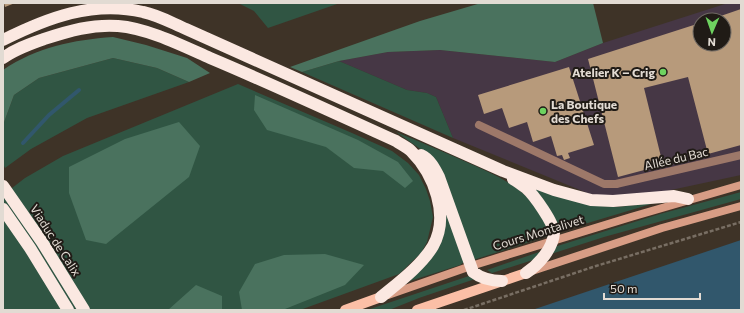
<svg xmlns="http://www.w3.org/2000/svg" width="744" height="313" viewBox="0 0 744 313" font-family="Commissioner,sans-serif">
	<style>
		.industrial { fill: #463745; fill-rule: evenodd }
		.green { fill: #305543 }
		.forest { fill: #4a725e }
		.water { fill: #31576c }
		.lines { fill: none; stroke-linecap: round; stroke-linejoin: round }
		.stream { stroke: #31576c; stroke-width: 4 }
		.building { fill: #b79a7b }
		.path { stroke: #786e63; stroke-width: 2.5; stroke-dasharray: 4 2; stroke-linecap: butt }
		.lane { stroke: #9d7869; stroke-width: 8 }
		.street { stroke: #9d7869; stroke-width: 8 }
		.secondary { stroke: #d89d85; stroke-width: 8 }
		.primary { stroke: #fbbfa6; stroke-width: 10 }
		.highway { stroke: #fbe8e1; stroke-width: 12 }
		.poi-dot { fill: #6ed360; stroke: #201b16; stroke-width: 1.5 }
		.labels { text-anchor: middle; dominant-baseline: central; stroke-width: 4; stroke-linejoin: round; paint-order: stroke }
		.poi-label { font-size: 12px; font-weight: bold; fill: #e2dbd3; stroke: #201b16; text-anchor: end }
		.street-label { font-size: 12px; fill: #e2dbd3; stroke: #201b16 }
	</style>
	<rect width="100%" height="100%" fill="#3e3327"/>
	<path class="industrial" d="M728 3H741V175L643 196 597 197 453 138 436 97 427 93 407 90 339 61 388 52 440 50 555 62 603 43ZM700 20H724V44H700Z"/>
	<path class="green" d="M238 3H340L268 28 254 11Z
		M113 58 157 68 189 82 87 118 31 149 5 168 3 164V125L14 95 39 78Z
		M339 61 407 90 427 93 436 97 453 138 302 72Z
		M238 84 352 133 392 151 408 163 419 175 426 189 430 201 433 217 427 242 421 253 399 274 300 310H3V195L25 178 63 156Z
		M396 132C419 141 441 151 464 161 491 173 517 183 536 207 542 213 545 223 549 231L548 236 473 260 426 153Z
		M523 182 600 206 617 207 637 205 668 199 561 231Z
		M741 192V199L604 237 551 254 554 247 660 214Z
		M443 205 464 262 460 265 407 282 422 269Z
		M542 251 539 258 492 273 487 270Z
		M469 276 475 279 419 298 389 310H367Z"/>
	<path class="forest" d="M481 3H593L603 43 555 62 440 50 388 52 339 61 302 72 290 67 420 21Z
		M113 37 146 45 187 58 210 73 189 82 157 68 113 58 39 78 14 95 3 125V70C37 47 73 40 113 37Z
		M255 95 358 140 398 162 413 181 405 188 383 171 354 168 326 147 267 130 254 110Z
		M179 122 200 146 189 177 106 244 86 240 69 193V167L125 139Z
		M325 254 364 265 345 285 285 309 242 310 239 292 255 264 284 255Z
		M196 285 222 296V310H168Z"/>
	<path class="water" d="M741 240V310H532Z"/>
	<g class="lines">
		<path class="stream" d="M23 143 49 115 79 90"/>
	</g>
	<path class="building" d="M4 3H15L5 7Z
		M741 9V145L708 154 688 77 644 88 663 165 618 177 588 59 700 23V44H724V20H709Z
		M569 67 594 145 568 153 570 158 564 160 562 155 557 156 551 136 533 142 527 122 509 128 502 108 484 114 478 95Z"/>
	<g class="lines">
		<path class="path" d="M464 310 596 266 741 222"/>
		<path class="lane" d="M479 125 604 184H616"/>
		<path class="street" d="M616 184 741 155"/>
		<path class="secondary" d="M532 271 662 228 741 206
			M388 295 471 266 631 217 741 185"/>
		<path class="primary" d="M345 310 381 297
			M417 310 526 273"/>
		<path class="highway" d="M3 40C47 18 93 0 143 12 158 15 172 23 186 29L503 171 554 190 591 200 613 201 674 196 688 199
			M3 58C15 49 30 44 44 39 69 31 92 24 118 26 147 28 183 46 210 58 272 84 334 113 396 141 400 144 407 147 411 151 434 174 450 216 433 246 422 265 398 283 381 297
			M421 155C430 159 435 169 439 177L473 272C482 279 491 281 502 281
			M513 179C518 182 522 185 526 188 534 195 554 223 554 233 553 249 538 265 526 273
			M3 186 42 242 84 310
			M3 209 30 248 68 310"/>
	</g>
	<g class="poi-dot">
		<circle cx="663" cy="72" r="4"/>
		<circle cx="543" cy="111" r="4"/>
	</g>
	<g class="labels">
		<g class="poi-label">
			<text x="655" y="72">Atelier K – Crig</text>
			<text x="551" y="104" text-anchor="start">La Boutique<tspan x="551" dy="14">des Chefs</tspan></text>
		</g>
		<g class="street-label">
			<text transform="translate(676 158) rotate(-13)">Allée du Bac</text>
			<text transform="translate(538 232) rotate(-17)">Cours Montalivet</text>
			<text transform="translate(56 240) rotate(57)">Viaduc de Calix</text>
		</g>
	</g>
	<rect width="744" height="313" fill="none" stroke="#e2dbd3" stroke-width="8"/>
	<g transform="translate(712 32) rotate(182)"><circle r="19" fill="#201b16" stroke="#6e6862"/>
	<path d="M0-3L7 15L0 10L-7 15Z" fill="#6ed360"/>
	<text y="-6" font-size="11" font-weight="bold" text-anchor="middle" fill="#e2dbd3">N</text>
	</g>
	<path d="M604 293v6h96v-6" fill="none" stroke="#e2dbd3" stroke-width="2"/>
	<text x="610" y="293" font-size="12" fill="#e2dbd3" stroke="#201b16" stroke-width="3" paint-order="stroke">50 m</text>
</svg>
